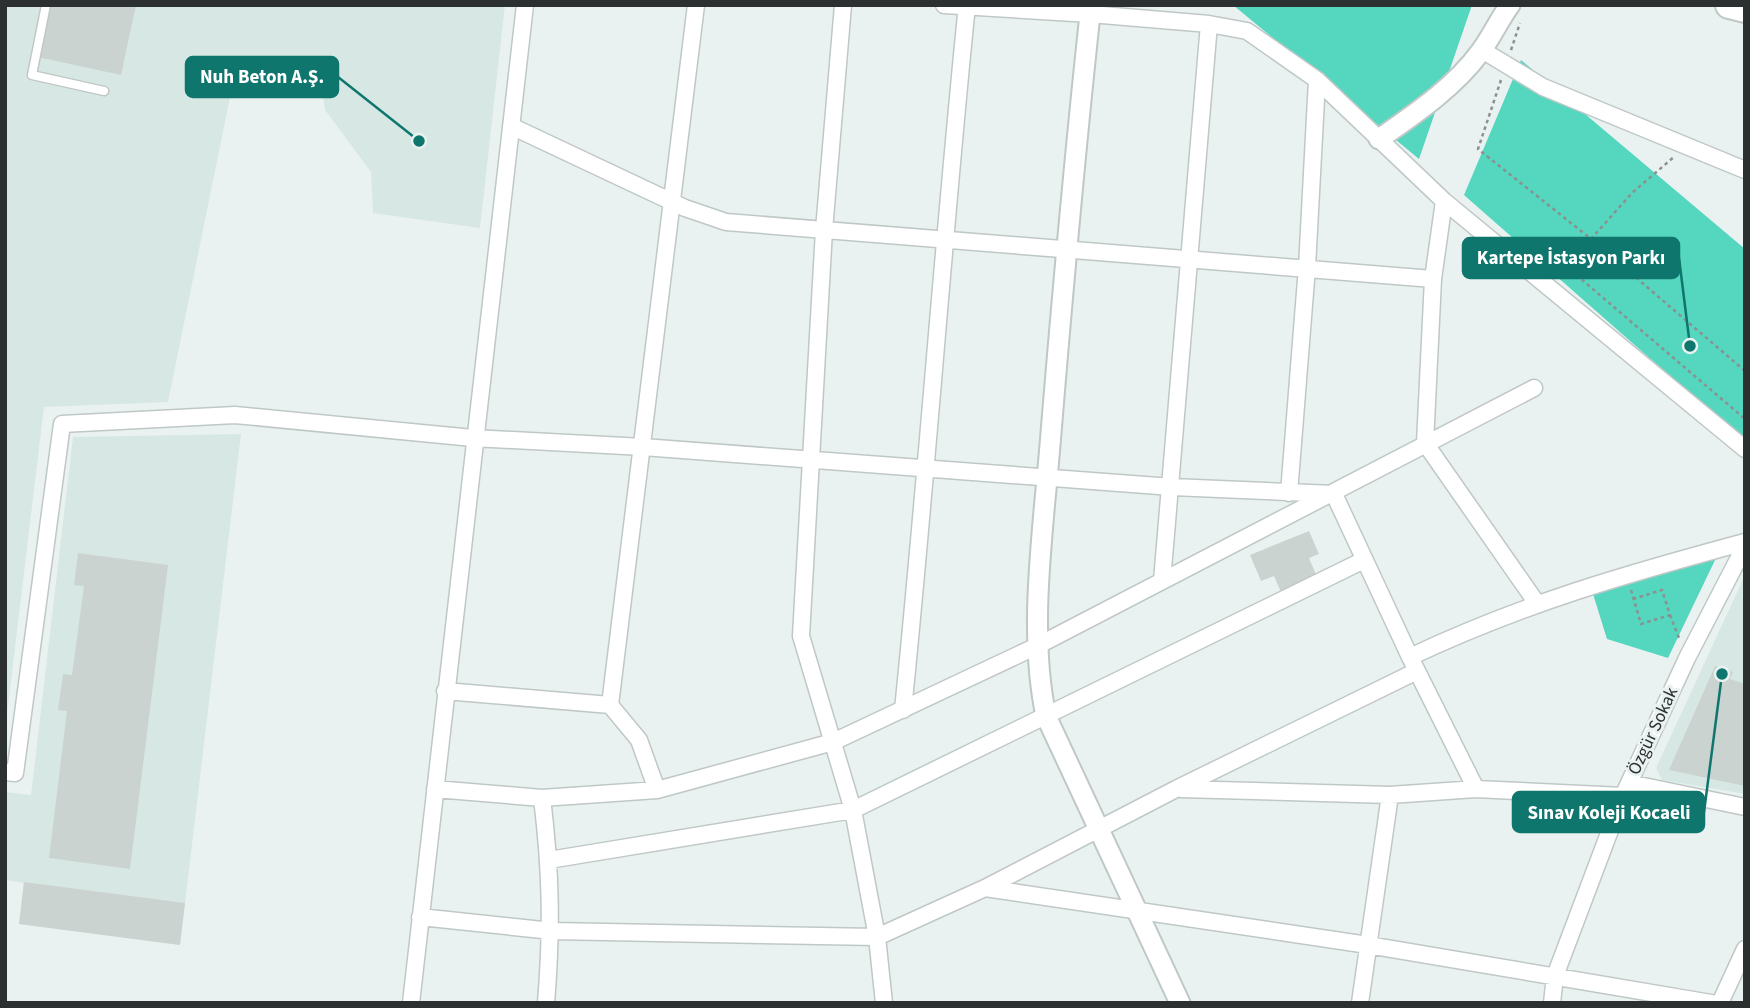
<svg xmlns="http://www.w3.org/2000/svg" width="1750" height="1008" viewBox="0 0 1750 1008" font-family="'Source Sans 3',sans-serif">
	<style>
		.built { fill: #d7e8e4 }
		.green { fill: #55d6bf }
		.building { fill: #cad3d0 }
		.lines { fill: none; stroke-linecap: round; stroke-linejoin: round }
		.service-casing { stroke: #bfc8c6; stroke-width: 11 }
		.minor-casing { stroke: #bfc8c6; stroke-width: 19 }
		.tertiary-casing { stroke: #bfc8c6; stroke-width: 23 }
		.trunk-casing { stroke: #bfc8c6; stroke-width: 30 }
		.path { stroke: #8b9190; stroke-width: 2.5; stroke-dasharray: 3.5 3.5; stroke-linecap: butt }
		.service { stroke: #fff; stroke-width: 8 }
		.minor { stroke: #fff; stroke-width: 16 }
		.tertiary { stroke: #fff; stroke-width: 19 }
		.trunk { stroke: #fff; stroke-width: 26 }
		.labels { text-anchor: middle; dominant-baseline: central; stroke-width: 6; stroke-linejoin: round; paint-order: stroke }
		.street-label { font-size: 18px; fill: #2d3030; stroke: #e9f2f0 }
		.leader { fill: none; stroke: #0f766e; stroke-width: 2.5 }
		.callout-dot { fill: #0f766e; stroke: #e9f2f0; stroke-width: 2.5 }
		.callout { fill: #0f766e; stroke: #0f766e; stroke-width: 2.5 }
		.callout-label { font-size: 19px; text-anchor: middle; font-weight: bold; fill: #fff }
	</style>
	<rect width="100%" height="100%" fill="#e9f2f0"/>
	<path class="built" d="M5 5H505L480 228 373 213 371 172 325 110 320 75 237 63 168 402 44 407 5 731Z
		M241 434 180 945 19 924 24 883 5 880V792L31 795 73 437Z
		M1745 575V794L1662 780 1656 768Z"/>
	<path class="green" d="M1233 5H1472L1419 159Z
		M1521 60 1745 249V442L1464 195Z
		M1717 556 1668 658 1607 639 1593 594Z"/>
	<path class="building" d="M44 5H136L121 75 33 56Z
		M1309 531 1319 554 1309 558 1317 577 1281 592 1274 576 1261 581 1250 555Z
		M78 553 168 565 130 869 49 858 67 711 58 710 63 674 72 675 84 586 74 585Z
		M1715 666 1733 672 1730 679 1745 684V786L1669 770Z
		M24 882 185 903 180 945 19 924Z"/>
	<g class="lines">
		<defs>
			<path id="service" d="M46 5 32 75 104 91"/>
			<path id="minor" d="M843 5 824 230 801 636 853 810 877 937 884 1003
				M944 5 1090 14 1209 24 1247 31 1317 80 1444 201 1433 279 1425 443 1536 602
				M1482 50 1543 87 1745 170
				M511 126 685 208 726 222 1433 279
				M1444 201 1745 449
				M1289 493 1307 267 1317 80
				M1162 581 1209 24
				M1410 657C1522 604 1626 574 1745 542
				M445 691 610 705
				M903 710C927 475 943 240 967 5
				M5 772 15 773 62 424 235 415 473 438 643 447 1172 487 1334 494 1410 657 1476 789
				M1629 783 1745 807
				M435 789 542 798
				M1181 789 1390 795 1476 789 1623 796
				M657 790 639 740 610 705 696 5
				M549 860 853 810 1364 560
				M985 888 1368 945 1711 1003
				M420 917 552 931 877 937 985 888 1176 789 1417 671
				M411 1003 525 5
				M546 1003C552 930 551 871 542 798L657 790 833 742 1039 645 1534 388
				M1360 1003 1390 795
				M1552 1003 1555 976 1623 796 1687 658 1745 546
				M1720 1003 1745 949"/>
			<path id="tertiary" d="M1091 5C1075 152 1062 298 1050 445 1043 531 1028 632 1046 716L1180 1003
				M1379 139C1415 114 1455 87 1481 51 1492 36 1499 20 1510 5"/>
			<path id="trunk" d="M1729 5 1745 9"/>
		</defs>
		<use href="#service" class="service-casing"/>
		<use href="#minor" class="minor-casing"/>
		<use href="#tertiary" class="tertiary-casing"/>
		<use href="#trunk" class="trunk-casing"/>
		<path class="path" d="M1511 50 1520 23
			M1501 80 1478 149 1591 239 1632 193 1675 156
			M1745 371 1591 239 1567 267 1745 419
			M1631 590 1641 624 1670 615 1662 590 1633 599
			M1670 615 1679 638"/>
		<use href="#service" class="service"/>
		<use href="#minor" class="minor"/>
		<use href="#tertiary" class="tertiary"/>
		<use href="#trunk" class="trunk"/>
	</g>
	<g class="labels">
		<g class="street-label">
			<text transform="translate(1653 731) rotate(-65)">Özgür Sokak</text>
		</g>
	</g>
	<path class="leader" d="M419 141L338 77M1690 346L1679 258M1722 674L1704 812"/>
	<g class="callout-dot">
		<circle cx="419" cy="141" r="7"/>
		<circle cx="1690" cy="346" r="7"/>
		<circle cx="1722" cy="674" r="7"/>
	</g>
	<g class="callout">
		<rect x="186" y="57" width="152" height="40" rx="7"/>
		<rect x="1463" y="238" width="216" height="40" rx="7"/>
		<rect x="1513" y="792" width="191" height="40" rx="7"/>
	</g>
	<g class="callout-label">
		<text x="262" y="83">Nuh Beton A.Ş.</text>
		<text x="1571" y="264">Kartepe İstasyon Parkı</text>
		<text x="1609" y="819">Sınav Koleji Kocaeli</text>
	</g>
	<rect width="1750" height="1008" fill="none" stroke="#2d3030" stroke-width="14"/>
</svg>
